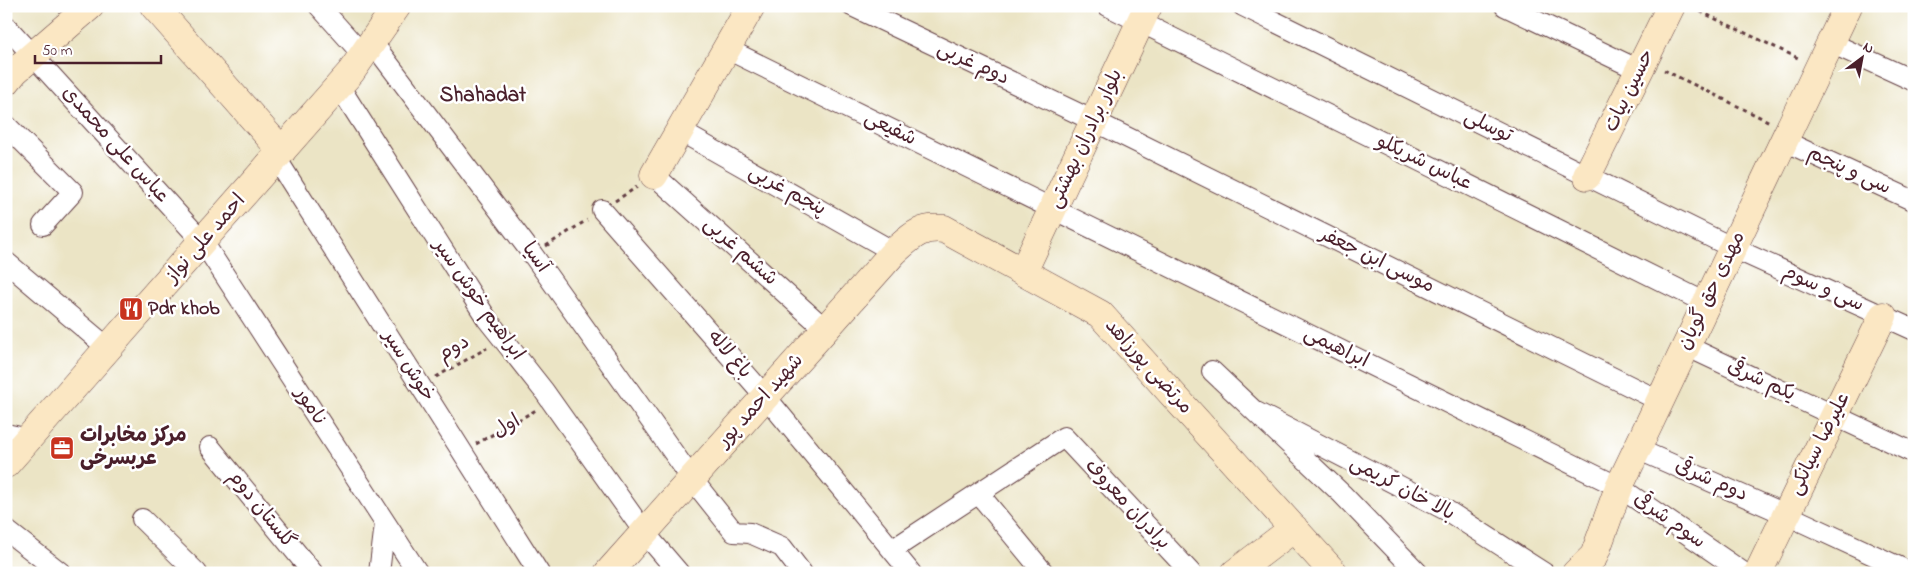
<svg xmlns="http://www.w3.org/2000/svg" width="1920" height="579" viewBox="0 0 1920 579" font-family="'Indie Flower','Playpen Sans Arabic',sans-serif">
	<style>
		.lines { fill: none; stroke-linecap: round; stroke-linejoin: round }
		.street-casing { stroke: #623d42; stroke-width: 22 }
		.secondary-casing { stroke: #623d42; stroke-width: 29 }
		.path { stroke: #623d42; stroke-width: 3; stroke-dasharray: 4 4; stroke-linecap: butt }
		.street { stroke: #fff; stroke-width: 20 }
		.secondary { stroke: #fbe7c3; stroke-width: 28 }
		.labels { text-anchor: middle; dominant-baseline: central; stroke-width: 5; stroke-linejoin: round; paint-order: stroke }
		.street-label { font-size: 20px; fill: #4a1f2b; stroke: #fff }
		.poi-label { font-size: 20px; font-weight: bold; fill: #4a1f2b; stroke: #fff; text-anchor: start }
		.neighbourhood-label { font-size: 21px; font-weight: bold; fill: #4a1f2b; stroke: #fff }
	</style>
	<rect width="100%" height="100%" fill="#fff"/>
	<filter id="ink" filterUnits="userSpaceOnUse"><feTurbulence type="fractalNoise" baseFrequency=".02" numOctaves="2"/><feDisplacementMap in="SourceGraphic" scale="10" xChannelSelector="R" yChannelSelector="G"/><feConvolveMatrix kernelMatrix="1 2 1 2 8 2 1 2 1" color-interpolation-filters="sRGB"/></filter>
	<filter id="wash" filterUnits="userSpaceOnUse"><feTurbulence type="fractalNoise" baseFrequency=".0096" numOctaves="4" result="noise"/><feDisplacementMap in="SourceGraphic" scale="20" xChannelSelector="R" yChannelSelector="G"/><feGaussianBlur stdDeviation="1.12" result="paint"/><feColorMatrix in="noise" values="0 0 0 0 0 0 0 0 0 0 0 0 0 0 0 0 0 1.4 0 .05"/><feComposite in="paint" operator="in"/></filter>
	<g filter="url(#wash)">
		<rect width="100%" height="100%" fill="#ebe4c5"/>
	</g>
	<g filter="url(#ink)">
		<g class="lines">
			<defs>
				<path id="street" d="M319 6 363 55
					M852 6 1094 121 1660 401
					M1108 6 1706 303
					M1243 6 1733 248 1914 330
					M1505 6 1641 71
					M6 26 203 242 418 573
					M372 42 533 255 692 479 734 532 750 533 782 547 802 573
					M1831 43 1914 81
					M727 49 1619 487 1744 573
					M339 86 487 319 544 391 644 532 679 573
					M6 125 73 192 43 225
					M680 131 894 252
					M1784 141 1914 201
					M276 158 539 573
					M654 175 825 329
					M602 210 765 396 911 573
					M6 262 109 349
					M1686 346 1914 453
					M1212 371 1342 494 1418 573
					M1256 412 1446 510 1544 573
					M6 434 29 439
					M210 447 313 573
					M1637 449 1785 514 1912 573
					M979 494 1044 573
					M142 519 197 573
					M6 530 61 573
					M892 550 1064 437 1191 573
					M379 573 385 524"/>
				<path id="secondary" d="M154 6 282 151
					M6 82 15 71 90 6
					M654 175 751 6
					M1587 176 1671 6
					M1023 272 1148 6
					M6 464 351 72 397 6
					M608 573 894 252C911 237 920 226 944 229L1100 314 1334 573
					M1235 573 1294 528
					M1576 573 1594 556 1619 487 1848 6
					M1758 573 1883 316"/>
			</defs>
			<use href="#street" class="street-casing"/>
			<use href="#secondary" class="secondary-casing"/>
			<path class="path" d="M1693 8 1800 59
				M1664 70 1770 122
				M615 201 637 187
				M546 246 587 220
				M436 377 487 348
				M476 444 536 410"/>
			<use href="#street" class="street"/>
			<use href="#secondary" class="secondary"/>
		</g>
	</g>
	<defs>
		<symbol id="restaurant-square" viewBox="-11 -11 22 22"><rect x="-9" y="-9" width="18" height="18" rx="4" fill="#c8321e" stroke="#fff"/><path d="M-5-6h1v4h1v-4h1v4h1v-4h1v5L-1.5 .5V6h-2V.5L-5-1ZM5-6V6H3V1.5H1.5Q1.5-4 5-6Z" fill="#fff"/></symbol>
		<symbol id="office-square" viewBox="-11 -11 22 22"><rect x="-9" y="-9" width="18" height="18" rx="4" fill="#c8321e" stroke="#fff"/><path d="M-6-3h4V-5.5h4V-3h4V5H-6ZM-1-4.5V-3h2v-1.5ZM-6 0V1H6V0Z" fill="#fff"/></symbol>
	</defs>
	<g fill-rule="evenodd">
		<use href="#restaurant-square" x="117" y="295" width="28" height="28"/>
		<use href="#office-square" x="48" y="434" width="28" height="28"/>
	</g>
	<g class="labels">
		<g class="street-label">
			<text transform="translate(973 64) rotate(25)">دوم غربی</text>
			<text transform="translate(1630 91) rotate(-64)">حسین بیات</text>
			<text transform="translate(1488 127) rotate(26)">توسلی</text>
			<text transform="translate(890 129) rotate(26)">شفیعی</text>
			<text transform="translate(1086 139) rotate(-65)">بلوار برادران بهشتی</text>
			<text transform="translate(115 145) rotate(48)">عباس علی محمدی</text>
			<text transform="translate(1424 163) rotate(26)">عباس شریکلو</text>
			<text transform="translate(1849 171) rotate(25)">سی و پنجم</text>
			<text transform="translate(787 191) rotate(29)">پنجم غربی</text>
			<text transform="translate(206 239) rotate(-49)">احمد علی نواز</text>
			<text transform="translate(740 252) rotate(42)">ششم غربی</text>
			<text transform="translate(535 258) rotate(54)">آسیا</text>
			<text transform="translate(1377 261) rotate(26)">موسی ابن جعفر</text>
			<text transform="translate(1823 289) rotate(24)">سی و سوم</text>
			<text transform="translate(1712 291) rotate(-64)">مهدی حق گویان</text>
			<text transform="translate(478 300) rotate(55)">ابراهیم خوش سیر</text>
			<text transform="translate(1336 348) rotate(26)">ابراهیمی</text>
			<text transform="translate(454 349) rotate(-30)">دوم</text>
			<text transform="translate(729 355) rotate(49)">باغ لاله</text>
			<text transform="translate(408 366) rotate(58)">خوش سیر</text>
			<text transform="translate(1148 367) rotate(48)">مرتضی پورزاهد</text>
			<text transform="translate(1761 381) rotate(25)">یکم شرقی</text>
			<text transform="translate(761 401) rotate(-48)">شهید احمد پور</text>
			<text transform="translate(310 407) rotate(57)">نامور</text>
			<text transform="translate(507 427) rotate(-30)">اول</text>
			<text transform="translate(1820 444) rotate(-63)">علیرضا سیانکی</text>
			<text transform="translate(1711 481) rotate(24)">دوم شرقی</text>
			<text transform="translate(1402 489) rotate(28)">بالا خان کریمی</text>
			<text transform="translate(1127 505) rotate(47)">برادران معروف</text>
			<text transform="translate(261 510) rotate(51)">گلستان دوم</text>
			<text transform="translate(1669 521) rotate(35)">سوم شرقی</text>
		</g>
		<g class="poi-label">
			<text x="148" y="309">Pdr khob</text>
			<text x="80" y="436">مرکز مخابرات<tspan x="80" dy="23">عربسرخی</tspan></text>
		</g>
		<g class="neighbourhood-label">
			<text x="483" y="96">Shahadat</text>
		</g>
	</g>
	<rect width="1920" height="579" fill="none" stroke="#fff" stroke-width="25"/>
	<g transform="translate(1862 58) rotate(32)" stroke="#ffffff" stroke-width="4" paint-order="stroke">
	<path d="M0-4L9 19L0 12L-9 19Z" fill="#4a1f2b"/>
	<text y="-8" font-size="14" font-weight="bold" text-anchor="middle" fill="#4a1f2b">N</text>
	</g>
	<path d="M35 55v8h126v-8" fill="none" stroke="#4a1f2b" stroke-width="2.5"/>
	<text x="42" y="55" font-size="15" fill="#4a1f2b" stroke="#ffffff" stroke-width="4" paint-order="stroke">50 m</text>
</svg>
